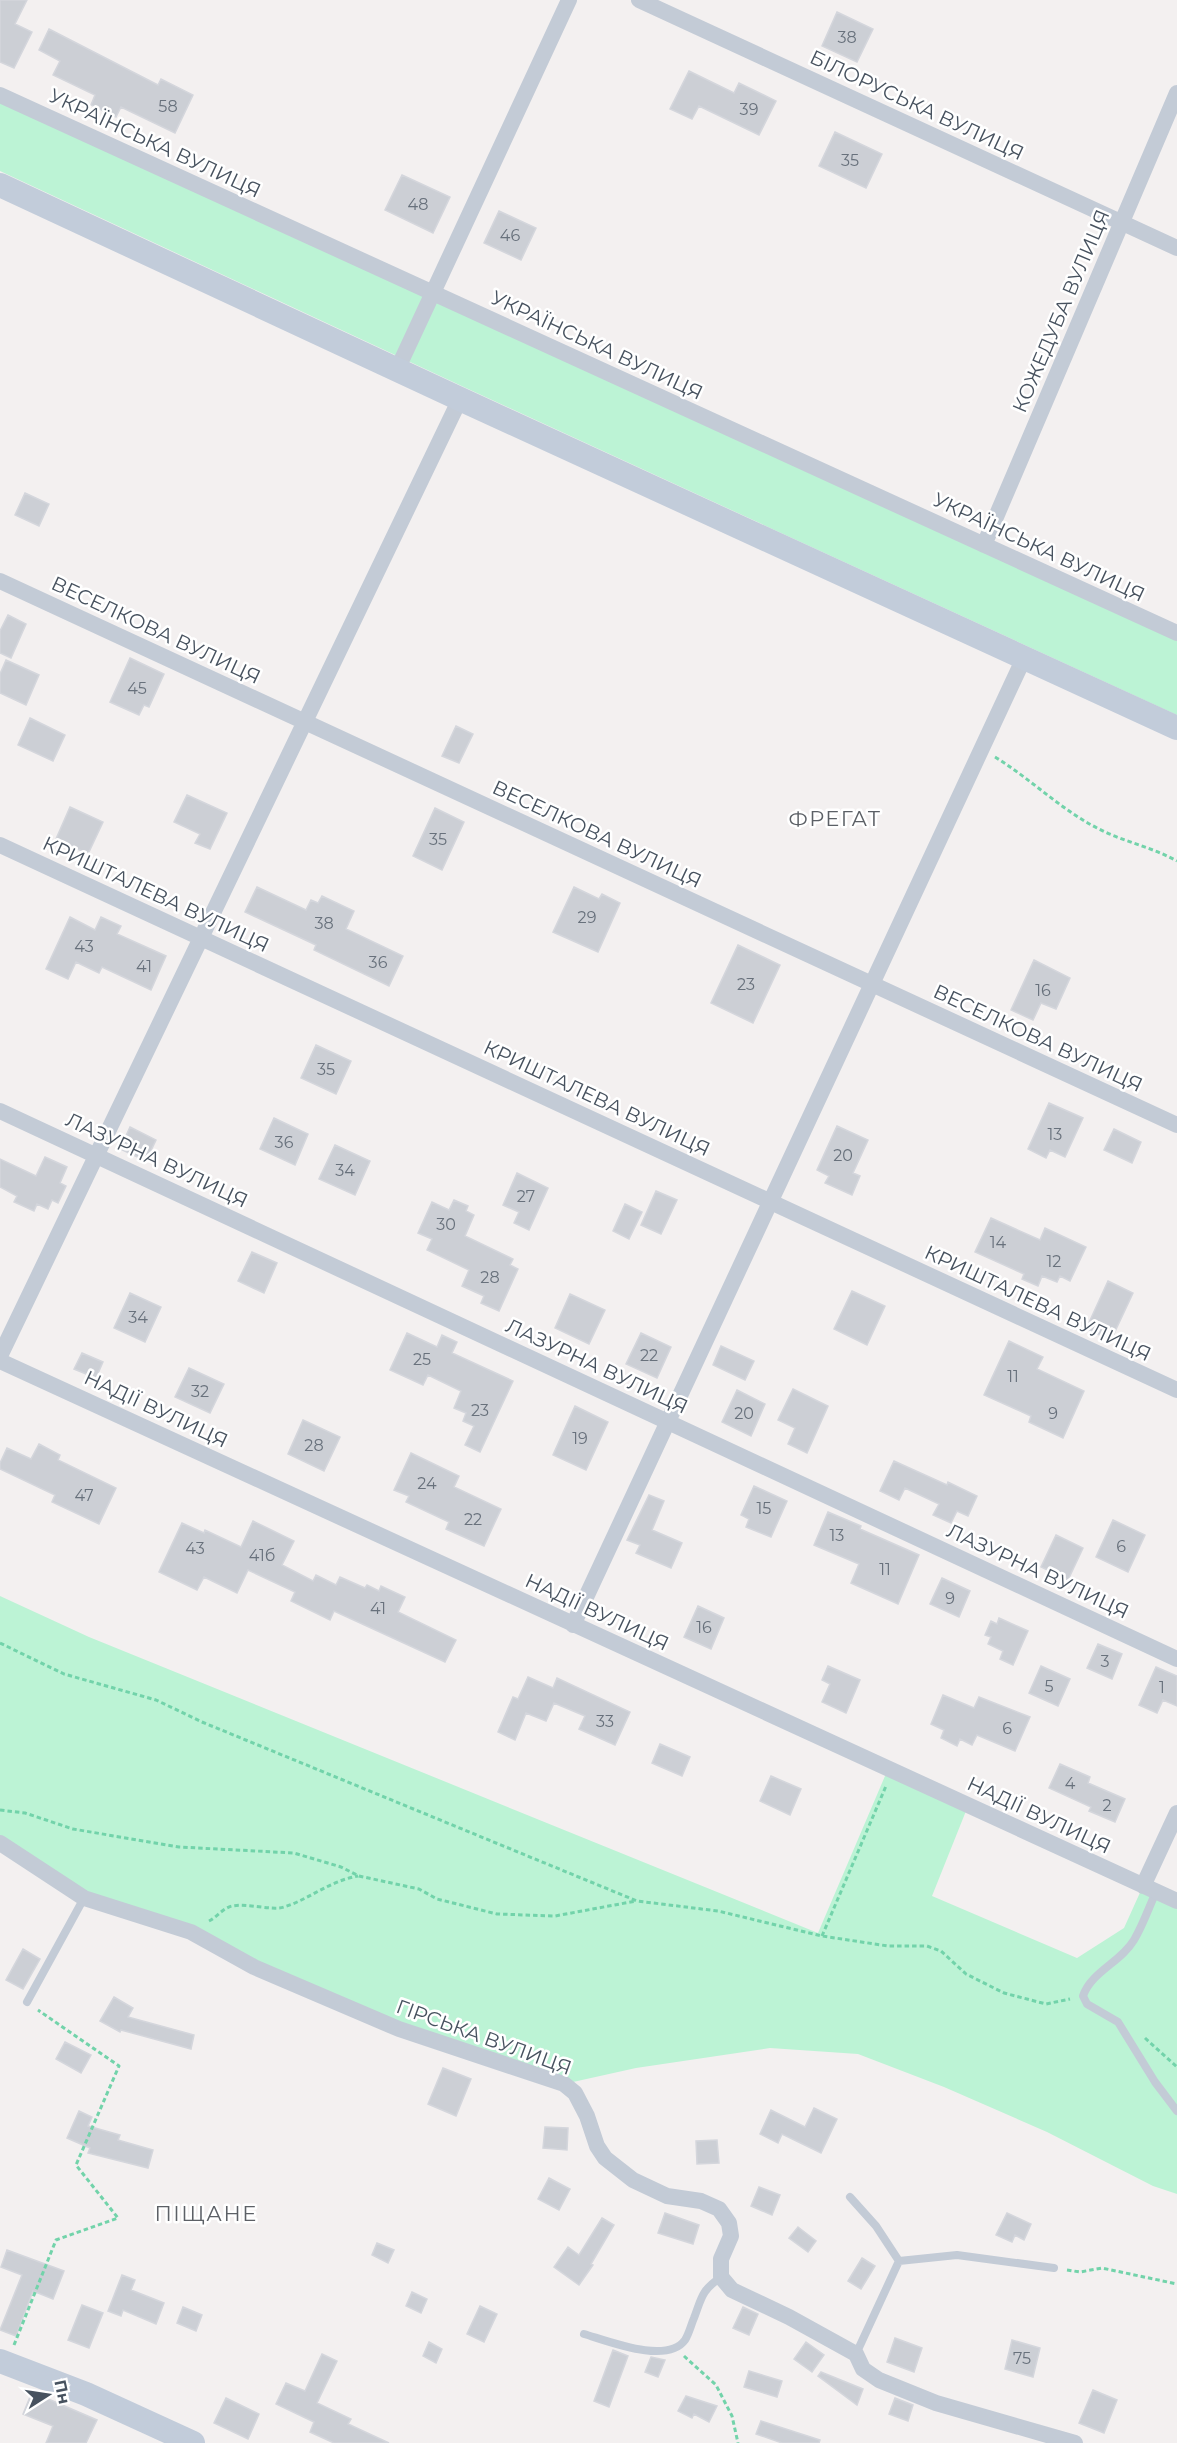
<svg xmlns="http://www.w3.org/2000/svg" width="1177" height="2443" viewBox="0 0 1177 2443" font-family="Montserrat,sans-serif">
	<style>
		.green { fill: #bcf3d5 }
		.building { fill: #cccfd5; stroke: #d4d6dc; stroke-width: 1.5 }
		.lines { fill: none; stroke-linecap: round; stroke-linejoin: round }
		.path { stroke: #72d3aa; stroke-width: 3; stroke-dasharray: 4.5 3; stroke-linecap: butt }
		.lane { stroke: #c3cbd6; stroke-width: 8 }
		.street { stroke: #c3cbd6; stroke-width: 16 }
		.secondary { stroke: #c2ccda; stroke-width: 24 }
		.labels { text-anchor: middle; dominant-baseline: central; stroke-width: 5; stroke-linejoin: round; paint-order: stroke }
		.number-label { font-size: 16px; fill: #68717c }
		.street-label { font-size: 20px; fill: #47525f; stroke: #fff }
		.neighbourhood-label { font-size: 21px; letter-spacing: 1.5px; fill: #5c6066; stroke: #fff }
	</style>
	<rect width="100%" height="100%" fill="#f3f0f0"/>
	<path class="green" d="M0 95 1177 633V715L466 388 0 171Z
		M0 1596 89 1637 818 1933 888 1769 968 1806 932 1896 1077 1958 1124 1928 1143 1886 1177 1901V2194L1153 2186 1047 2132 944 2087 858 2054 770 2048 636 2068 564 2084 399 2029 191 1932 84 1898 0 1843Z"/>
	<path class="building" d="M0 0H27L15 24 32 32 14 68 0 62Z
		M837 12 873 29 857 62 822 46Z
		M49 29 158 85 161 79 193 95 175 133 121 107 116 117 91 105 95 95 53 75 60 61 39 50Z
		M689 71 734 93 739 83 776 101 759 135 699 106 692 119 670 109Z
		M835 132 882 154 866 188 819 166Z
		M402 175 450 197 433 233 385 210Z
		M499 211 536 228 521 260 484 243Z
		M25 493 49 504 39 526 15 515Z
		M8 615 26 624 11 658 0 653V631Z
		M130 658 164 674 149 707 144 705 139 715 110 702Z
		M6 660 39 675 26 705 0 693V674Z
		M30 718 65 735 53 761 18 745Z
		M456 726 473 734 459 763 442 756Z
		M187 795 227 813 210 849 195 843 200 834 174 822Z
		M70 807 103 822 88 854 56 839Z
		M435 808 464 822 442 870 413 856Z
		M257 887 306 910 311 900 318 903 322 896 354 911 346 929 403 956 389 986 314 950 316 945 245 912Z
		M574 887 599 899 602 894 620 903 598 952 553 932Z
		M70 917 95 930 101 917 121 926 117 934 166 956 151 990 102 967 99 973 76 962 68 979 46 969Z
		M738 945 780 965 753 1023 711 1003Z
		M1034 960 1070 978 1056 1009 1041 1003 1033 1020 1011 1010Z
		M316 1045 351 1061 336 1094 301 1078Z
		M1049 1103 1083 1118 1065 1157 1050 1150 1046 1158 1028 1149Z
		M274 1118 308 1134 295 1165 260 1149Z
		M837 1126 868 1140 853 1173 860 1176 852 1195 825 1183 829 1176 817 1170Z
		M130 1127 156 1140 146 1161 120 1149Z
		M1114 1129 1141 1142 1132 1163 1104 1150Z
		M335 1145 370 1161 355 1195 319 1179Z
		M45 1157 67 1167 60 1183 66 1186 58 1203 52 1200 48 1209 37 1204 34 1211 14 1202 17 1196 0 1187V1159L36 1176Z
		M517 1173 548 1188 529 1230 514 1223 519 1212 503 1205Z
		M656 1191 677 1200 661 1234 641 1225Z
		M454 1200 468 1206 466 1211 474 1215 465 1236 513 1259 510 1265 518 1269 499 1311 481 1303 484 1296 462 1286 469 1270 427 1250 432 1239 418 1233 432 1202 449 1210Z
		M625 1204 642 1212 629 1239 613 1231Z
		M991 1218 1040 1240 1045 1228 1086 1247 1070 1281 1060 1276 1057 1282 1042 1276 1038 1286 1022 1279 1024 1274 975 1252Z
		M252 1252 277 1263 264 1293 238 1281Z
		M1108 1281 1133 1293 1111 1340 1086 1329Z
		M852 1291 885 1306 867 1345 834 1329Z
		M130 1293 161 1307 145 1342 114 1328Z
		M570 1294 605 1310 589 1344 555 1328Z
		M407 1333 437 1347 442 1335 457 1342 452 1353 513 1381 480 1452 465 1445 474 1426 463 1421 466 1413 454 1408 461 1391 428 1375 423 1385 390 1370Z
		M641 1333 671 1347 657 1378 626 1364Z
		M1009 1341 1043 1357 1037 1369 1084 1391 1063 1438 1029 1422 1031 1416 984 1395Z
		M721 1346 754 1361 745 1380 713 1365Z
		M82 1353 103 1362 96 1378 74 1369Z
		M189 1368 224 1384 210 1413 175 1397Z
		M793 1389 828 1406 807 1453 788 1444 795 1428 778 1420Z
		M737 1390 765 1404 751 1436 722 1422Z
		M575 1406 608 1422 586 1470 553 1455Z
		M303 1420 340 1437 324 1471 288 1454Z
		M39 1444 60 1455 58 1460 116 1488 99 1524 52 1502 55 1495 0 1469V1463L7 1448 31 1459Z
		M411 1453 459 1476 454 1487 501 1509 484 1546 446 1529 449 1522 406 1502 409 1496 394 1490Z
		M894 1461 947 1485 948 1482 977 1496 968 1516 957 1511 951 1523 933 1515 939 1504 905 1488 899 1500 880 1491Z
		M754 1486 787 1501 771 1537 746 1527 749 1519 741 1515Z
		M649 1495 664 1501 652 1530 682 1543 671 1568 636 1553 640 1545 627 1540Z
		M828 1512 861 1526 860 1529 919 1555 898 1604 851 1583 859 1564 814 1545Z
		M1113 1520 1145 1535 1128 1572 1096 1557Z
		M253 1521 294 1541 282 1565 313 1581 316 1575 336 1585 340 1577 365 1588 367 1585 379 1591 381 1586 405 1597 398 1612 456 1640 445 1662 334 1611 330 1620 291 1601 295 1592 248 1570 237 1593 204 1577 197 1590 159 1572 182 1523 204 1533 205 1530 241 1547Z
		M1056 1535 1083 1548 1068 1580 1041 1567Z
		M942 1578 970 1591 959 1617 930 1604Z
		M698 1606 724 1618 711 1649 684 1637Z
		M999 1618 1028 1631 1013 1665 1000 1659 1003 1651 988 1644 991 1637 985 1635 991 1621 997 1624Z
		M1098 1644 1122 1654 1112 1679 1087 1668Z
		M828 1666 860 1680 846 1713 822 1702 830 1684 822 1680Z
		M1041 1666 1070 1679 1058 1706 1029 1693Z
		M1156 1667 1177 1676V1706L1163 1700 1157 1713 1139 1705Z
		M528 1677 553 1688 557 1678 630 1712 615 1745 579 1729 585 1716 554 1703 546 1721 526 1713 515 1740 498 1732 513 1697 518 1699Z
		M943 1695 974 1708 979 1697 1030 1717 1015 1751 977 1735 972 1745 960 1739 957 1746 941 1738 944 1730 931 1724Z
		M660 1744 690 1757 682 1776 652 1763Z
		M1060 1764 1090 1777 1088 1783 1125 1799 1115 1822 1089 1811 1091 1807 1049 1788Z
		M771 1776 801 1789 790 1815 760 1801Z
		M23 1949 40 1959 23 1989 6 1980Z
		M114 1997 133 2008 128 2017 194 2035 191 2049 121 2030 120 2032 100 2021Z
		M65 2042 91 2055 81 2073 56 2059Z
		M443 2068 471 2079 456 2116 428 2104Z
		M814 2108 837 2119 821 2153 782 2134 778 2143 760 2134 771 2110 805 2127Z
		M79 2111 92 2117 88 2126 120 2135 118 2140 153 2150 148 2168 88 2153 90 2148 67 2138Z
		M545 2127 568 2128 567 2150 543 2148Z
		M717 2140 719 2163 697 2164 696 2141Z
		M549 2178 570 2189 559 2210 538 2199Z
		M759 2187 780 2195 772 2215 751 2206Z
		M665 2213 699 2225 693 2244 658 2233Z
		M1007 2213 1031 2224 1024 2240 1015 2235 1012 2242 996 2235Z
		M602 2218 614 2225 591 2264 593 2265 579 2285 554 2267 568 2247 579 2255Z
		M798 2227 816 2241 808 2252 789 2238Z
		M377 2243 394 2250 388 2263 372 2255Z
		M7 2250 64 2271 53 2299 33 2291 16 2336 0 2330 22 2275 1 2267Z
		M862 2258 875 2266 861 2289 848 2281Z
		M122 2275 135 2280 131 2290 164 2303 156 2324 123 2310 121 2316 108 2311Z
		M412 2292 427 2299 421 2313 406 2306Z
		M82 2305 103 2313 89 2348 68 2340Z
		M480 2306 497 2314 484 2342 467 2334Z
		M183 2307 202 2315 196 2331 177 2323Z
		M743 2307 758 2314 749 2335 733 2328Z
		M895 2338 922 2348 914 2372 887 2362Z
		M1012 2340 1040 2348 1033 2377 1005 2369Z
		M429 2342 442 2349 436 2363 423 2356Z
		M806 2342 824 2355 812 2372 794 2359Z
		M613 2350 628 2356 609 2407 594 2401Z
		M322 2354 337 2361 317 2403 351 2419 348 2424 389 2443H334L310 2432 314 2422 276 2404 286 2383 305 2391Z
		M651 2357 665 2360 658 2377 645 2372Z
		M749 2371 782 2381 777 2397 744 2387Z
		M821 2372 863 2389 857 2405 818 2376Z
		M1093 2390 1117 2400 1104 2433 1079 2423Z
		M32 2392 97 2420 86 2443H46L53 2426 23 2414Z
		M686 2396 717 2406 709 2422 694 2414 692 2418 678 2411Z
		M226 2398 259 2414 248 2439 214 2423Z
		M895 2398 913 2405 908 2421 889 2414Z
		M761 2421 820 2440 819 2443H782L756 2434Z"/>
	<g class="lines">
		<path class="path" d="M995 757C1031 779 1061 810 1099 829 1124 842 1152 847 1177 861
			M0 1643 64 1674 156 1700 202 1722 637 1901 718 1911 822 1936 888 1946H927L941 1951 966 1974 1004 1993 1046 2004 1070 1999
			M0 1810 25 1813 73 1829 179 1847 294 1853 341 1867 359 1876 419 1889 437 1899 497 1914 555 1916 636 1901
			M209 1921C217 1917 223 1908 232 1906 248 1903 272 1911 284 1907 310 1899 329 1881 358 1876
			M822 1936 886 1786
			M1145 2038 1177 2067
			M1067 2270 1080 2272 1102 2268 1177 2284
			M14 2345 56 2240 118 2218 76 2165 119 2066 38 2010
			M684 2356 716 2385 732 2416 738 2443"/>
		<path class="lane" d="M1156 1892C1149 1907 1143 1925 1134 1940 1121 1962 1091 1972 1083 1996L1087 2004 1118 2022 1155 2082 1177 2111
			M27 2002 84 1898
			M850 2197 876 2226 899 2261
			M899 2261 957 2255 1054 2268
			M584 2334C608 2341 667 2365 685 2340 689 2334 691 2325 694 2318 702 2297 701 2291 721 2277
			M856 2354 899 2261"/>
		<path class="street" d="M639 0 1177 248
			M0 95 1177 633
			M397 370 569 0
			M984 545 1177 93
			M0 581 1177 1125
			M0 845 1177 1390
			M0 1111 1177 1659
			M0 1356 460 399
			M0 1361 1177 1901
			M573 1625 1024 658
			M0 1843 84 1898 191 1932 254 1967 399 2029 564 2084 575 2093 587 2116 597 2146 605 2158 633 2180 667 2196 701 2201 719 2209 729 2223 731 2236 721 2259V2277L732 2290 789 2317 856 2354 863 2369 879 2380 936 2403 1075 2443
			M1143 1886 1177 1813"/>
		<path class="secondary" d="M0 185 460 399 1177 728
			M0 2361 86 2394 193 2443"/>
	</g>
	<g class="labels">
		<g class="number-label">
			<text x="847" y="37">38</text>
			<text x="168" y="106">58</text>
			<text x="749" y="109">39</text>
			<text x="850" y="160">35</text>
			<text x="418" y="204">48</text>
			<text x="510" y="235">46</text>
			<text x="137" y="688">45</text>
			<text x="438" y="839">35</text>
			<text x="587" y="917">29</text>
			<text x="324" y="923">38</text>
			<text x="84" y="946">43</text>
			<text x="378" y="962">36</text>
			<text x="144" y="966">41</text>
			<text x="746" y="984">23</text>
			<text x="1043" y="990">16</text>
			<text x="326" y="1069">35</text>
			<text x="1055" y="1134">13</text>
			<text x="284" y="1142">36</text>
			<text x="843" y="1155">20</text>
			<text x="345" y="1170">34</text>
			<text x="526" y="1196">27</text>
			<text x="446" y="1224">30</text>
			<text x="998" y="1242">14</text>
			<text x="1054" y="1261">12</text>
			<text x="490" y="1277">28</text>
			<text x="138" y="1317">34</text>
			<text x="649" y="1355">22</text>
			<text x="422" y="1359">25</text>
			<text x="1013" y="1376">11</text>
			<text x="200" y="1391">32</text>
			<text x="480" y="1410">23</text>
			<text x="744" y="1413">20</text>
			<text x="1053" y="1413">9</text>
			<text x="580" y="1438">19</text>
			<text x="314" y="1445">28</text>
			<text x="427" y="1483">24</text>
			<text x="84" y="1495">47</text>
			<text x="764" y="1508">15</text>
			<text x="473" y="1519">22</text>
			<text x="837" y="1535">13</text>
			<text x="1121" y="1546">6</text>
			<text x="195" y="1548">43</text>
			<text x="262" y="1555">41б</text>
			<text x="885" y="1569">11</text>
			<text x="950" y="1598">9</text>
			<text x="378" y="1608">41</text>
			<text x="704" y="1627">16</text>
			<text x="1105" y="1661">3</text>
			<text x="1049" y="1686">5</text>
			<text x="1162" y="1687">1</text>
			<text x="605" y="1721">33</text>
			<text x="1007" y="1728">6</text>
			<text x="1070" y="1783">4</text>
			<text x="1107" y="1805">2</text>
			<text x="1022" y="2358">75</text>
		</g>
		<g class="street-label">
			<text transform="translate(917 105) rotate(25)">БІЛОРУСЬКА ВУЛИЦЯ</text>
			<text transform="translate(155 143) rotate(25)">УКРАЇНСЬКА ВУЛИЦЯ</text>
			<text transform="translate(1061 311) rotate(-67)">КОЖЕДУБА ВУЛИЦЯ</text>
			<text transform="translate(597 345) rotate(25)">УКРАЇНСЬКА ВУЛИЦЯ</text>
			<text transform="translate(1039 547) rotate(25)">УКРАЇНСЬКА ВУЛИЦЯ</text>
			<text transform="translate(156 630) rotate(25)">ВЕСЕЛКОВА ВУЛИЦЯ</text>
			<text transform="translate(597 834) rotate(25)">ВЕСЕЛКОВА ВУЛИЦЯ</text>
			<text transform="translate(156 894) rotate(25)">КРИШТАЛЕВА ВУЛИЦЯ</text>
			<text transform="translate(1038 1038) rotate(25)">ВЕСЕЛКОВА ВУЛИЦЯ</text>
			<text transform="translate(597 1098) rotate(25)">КРИШТАЛЕВА ВУЛИЦЯ</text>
			<text transform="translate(157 1160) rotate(25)">ЛАЗУРНА ВУЛИЦЯ</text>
			<text transform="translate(1038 1303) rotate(25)">КРИШТАЛЕВА ВУЛИЦЯ</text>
			<text transform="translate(597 1366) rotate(25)">ЛАЗУРНА ВУЛИЦЯ</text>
			<text transform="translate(156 1409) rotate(25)">НАДІЇ ВУЛИЦЯ</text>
			<text transform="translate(1038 1571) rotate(25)">ЛАЗУРНА ВУЛИЦЯ</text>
			<text transform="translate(597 1612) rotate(25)">НАДІЇ ВУЛИЦЯ</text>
			<text transform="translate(1039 1815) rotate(25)">НАДІЇ ВУЛИЦЯ</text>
			<text transform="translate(484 2037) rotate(20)">ГІРСЬКА ВУЛИЦЯ</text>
		</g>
		<g class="neighbourhood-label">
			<text x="835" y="818">ФРЕГАТ</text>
			<text x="206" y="2213">ПІЩАНЕ</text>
		</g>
	</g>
	<g transform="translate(48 2395) rotate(78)" stroke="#ffffff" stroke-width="4.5" paint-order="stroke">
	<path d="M0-4.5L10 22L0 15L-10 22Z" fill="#47525f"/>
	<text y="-9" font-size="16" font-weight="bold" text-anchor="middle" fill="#47525f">Пн</text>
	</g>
</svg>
